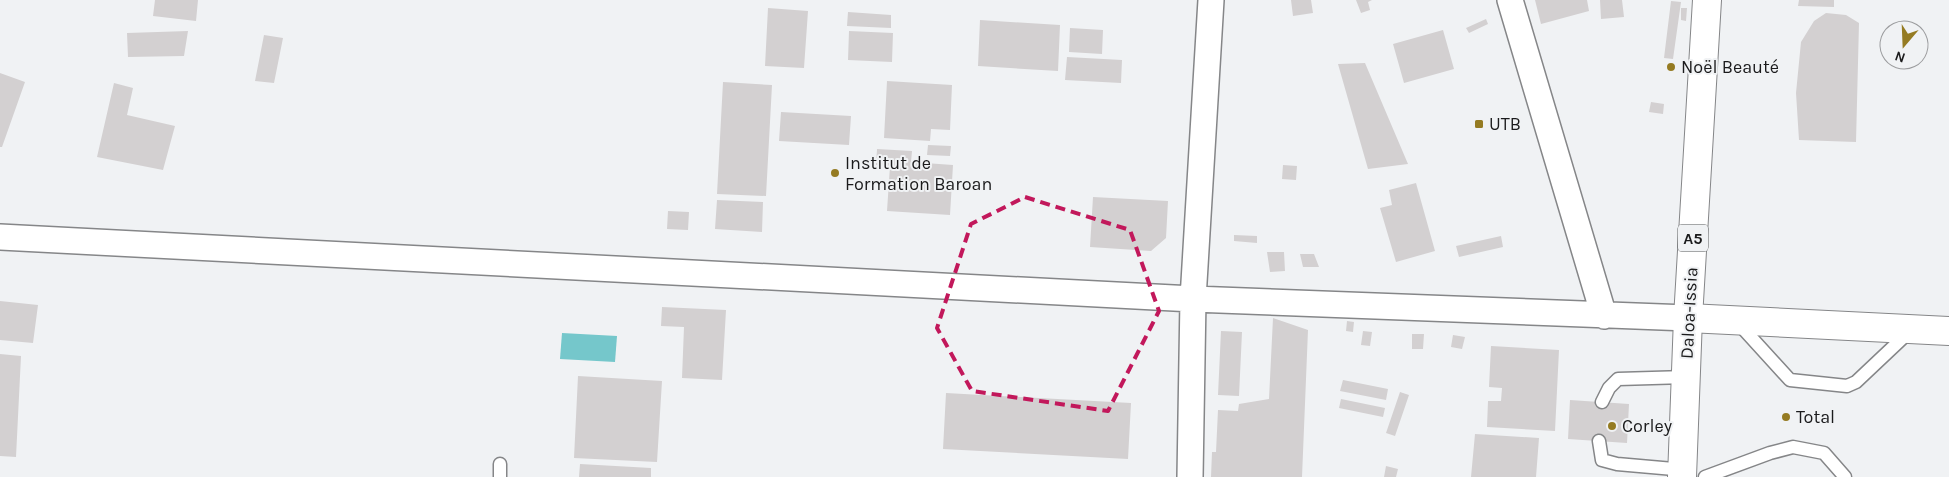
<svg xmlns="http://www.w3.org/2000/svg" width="1949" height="477" viewBox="0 0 1949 477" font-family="Karla,sans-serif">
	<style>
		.water { fill: #75c7cb }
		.building { fill: #d3d0d1 }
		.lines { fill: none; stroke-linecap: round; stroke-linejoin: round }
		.lane-casing { stroke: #858688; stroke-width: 15 }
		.street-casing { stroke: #858688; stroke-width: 28 }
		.secondary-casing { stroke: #858688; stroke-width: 30 }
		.primary-casing { stroke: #858688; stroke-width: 30 }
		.lane { stroke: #fff; stroke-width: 12 }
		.street { stroke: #fff; stroke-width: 25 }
		.secondary { stroke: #fff; stroke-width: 28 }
		.primary { stroke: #fff; stroke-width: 28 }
		.marked { fill: none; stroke: #c2185b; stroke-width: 4; stroke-dasharray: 10 6; stroke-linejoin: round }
		.poi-dot { fill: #957b22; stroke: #f0f2f4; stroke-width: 2 }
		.labels { text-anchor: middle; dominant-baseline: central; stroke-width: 4; stroke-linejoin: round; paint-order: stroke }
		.shield { fill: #f0f2f4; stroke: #5b5c5d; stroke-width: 1 }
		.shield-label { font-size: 16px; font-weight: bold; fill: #1b1b1c }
		.poi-label { font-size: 18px; fill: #1b1b1c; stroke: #f0f2f4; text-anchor: start }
		.street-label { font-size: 18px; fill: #1b1b1c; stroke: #f0f2f4 }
	</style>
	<rect width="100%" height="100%" fill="#f0f2f4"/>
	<path class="water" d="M562 333 617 336 615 362 560 359Z"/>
	<path class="building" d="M155 0H198L196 21 153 16Z
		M1291 0H1311L1313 13 1293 16Z
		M1356 0H1372L1368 2 1370 10 1361 13Z
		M1535 0H1587L1589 11 1541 24Z
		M1600 0H1622L1624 17 1601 19Z
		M1799 0H1834V7L1798 6Z
		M1671 1 1681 2 1673 59 1664 58Z
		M768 8 808 11 804 68 765 66Z
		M1681 8H1687L1686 21 1681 20Z
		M848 12 891 15V28L847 26Z
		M1826 13 1846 15 1859 23 1856 142 1799 140 1796 93 1801 42 1814 21Z
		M1486 19 1488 24 1469 33 1466 28Z
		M980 20 1060 25 1058 71 978 66Z
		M1070 28 1103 30 1102 54 1069 52Z
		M1443 30 1454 69 1404 83 1393 44Z
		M188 31 184 56 128 57 127 33Z
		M849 31 893 33 892 62 848 60Z
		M264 35 283 38 274 83 255 81Z
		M1067 57 1122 60 1121 83 1065 80Z
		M1365 63 1408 164 1368 169 1338 64Z
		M0 73 25 82 2 147H0Z
		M887 81 952 85 950 130 931 129 930 141 884 138Z
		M723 82 772 85 766 196 717 194Z
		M114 83 133 88 127 115 175 126 163 170 97 157Z
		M1651 102 1664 104 1663 114 1649 112Z
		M781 112 851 116 849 145 779 141Z
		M928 145 951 146 950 156 927 155Z
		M877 149 912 151 911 162 953 165 950 215 887 211 890 166 876 165Z
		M1283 165 1297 166 1296 180 1282 179Z
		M1416 183 1435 251 1396 262 1380 208 1392 205 1389 190Z
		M1093 197 1168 201 1166 238 1151 251 1090 247Z
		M717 200 763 202 762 232 715 229Z
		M668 211 689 212 688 230 667 229Z
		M1234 235 1257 236V243L1234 241Z
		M1501 236 1503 247 1459 257 1456 246Z
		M1267 252H1284L1285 271 1270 272Z
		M1300 254H1314L1319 267H1303Z
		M0 301 38 305 33 343 0 340Z
		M662 307 726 310 722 380 682 378 684 327 661 326Z
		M1273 318 1308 330 1302 477H1211L1212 452H1216L1218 410 1238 411 1239 404 1269 399Z
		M1347 321 1354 322 1353 332 1346 331Z
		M1221 331 1242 332 1239 396 1218 395Z
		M1363 331 1372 332 1370 346 1361 345Z
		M1412 334H1424L1423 349H1412Z
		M1453 335 1465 337 1462 349 1451 347Z
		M1491 346 1559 350 1555 431 1487 427 1488 401H1501L1502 388 1489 387Z
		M0 354 21 356 16 457 0 456Z
		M578 376 662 381 657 462 574 458Z
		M1343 380 1388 389 1386 400 1340 391Z
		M1400 392 1409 395 1395 436 1386 433Z
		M946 393 1131 403 1128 459 943 449Z
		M1341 399 1385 408 1383 417 1339 408Z
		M1570 400 1629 404 1627 443 1568 439Z
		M1475 434 1539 438 1536 477H1471Z
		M580 464 651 468V477H579Z
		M1386 466 1398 469 1396 477H1384Z"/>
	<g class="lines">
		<defs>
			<path id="lane" d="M1738 323 1790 380 1847 386 1856 382 1909 332
				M1602 402 1609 388 1618 379 1686 377
				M1599 441 1602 460 1617 464 1685 470
				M500 477V464
				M1705 477 1770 453 1793 447 1824 453 1845 477"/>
			<path id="street" d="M1510 0 1604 316
				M0 237 1193 299 1688 318
				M1190 477 1193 299 1211 0"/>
			<path id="secondary" d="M1688 318 1949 331"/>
			<path id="primary" d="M1682 477 1688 318 1707 0"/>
		</defs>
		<use href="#lane" class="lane-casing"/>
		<use href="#street" class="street-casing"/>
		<use href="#secondary" class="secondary-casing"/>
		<use href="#primary" class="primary-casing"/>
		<use href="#lane" class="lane"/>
		<use href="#street" class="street"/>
		<use href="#secondary" class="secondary"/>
		<use href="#primary" class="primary"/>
	</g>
	<path class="marked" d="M1025 197 1130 230 1159 311 1108 411 972 391 937 328 971 224Z"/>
	<g class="poi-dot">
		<circle cx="1671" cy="67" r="5"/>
		<rect x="1474" y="119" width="10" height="10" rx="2.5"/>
		<circle cx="835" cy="173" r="5"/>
		<circle cx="1786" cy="417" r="5"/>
		<circle cx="1612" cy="426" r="5"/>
	</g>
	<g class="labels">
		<rect class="shield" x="1678" y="224.5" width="30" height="27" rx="4"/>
		<g class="shield-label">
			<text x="1693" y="238">A5</text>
		</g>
		<g class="poi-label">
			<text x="1681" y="67">Noël Beauté</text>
			<text x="1489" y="124">UTB</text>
			<text x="845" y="163">Institut de<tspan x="845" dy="21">Formation Baroan</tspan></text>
			<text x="1796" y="417">Total</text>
			<text x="1622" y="426">Corley</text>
		</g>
		<g class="street-label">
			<text transform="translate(1689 313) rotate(-87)">Daloa-Issia</text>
		</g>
	</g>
	<g transform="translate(1904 45) rotate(199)"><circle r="24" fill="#f0f2f4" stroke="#9b9c9e"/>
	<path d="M0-4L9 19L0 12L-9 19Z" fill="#957b22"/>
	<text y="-8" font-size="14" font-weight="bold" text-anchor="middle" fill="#1b1b1c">N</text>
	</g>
</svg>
